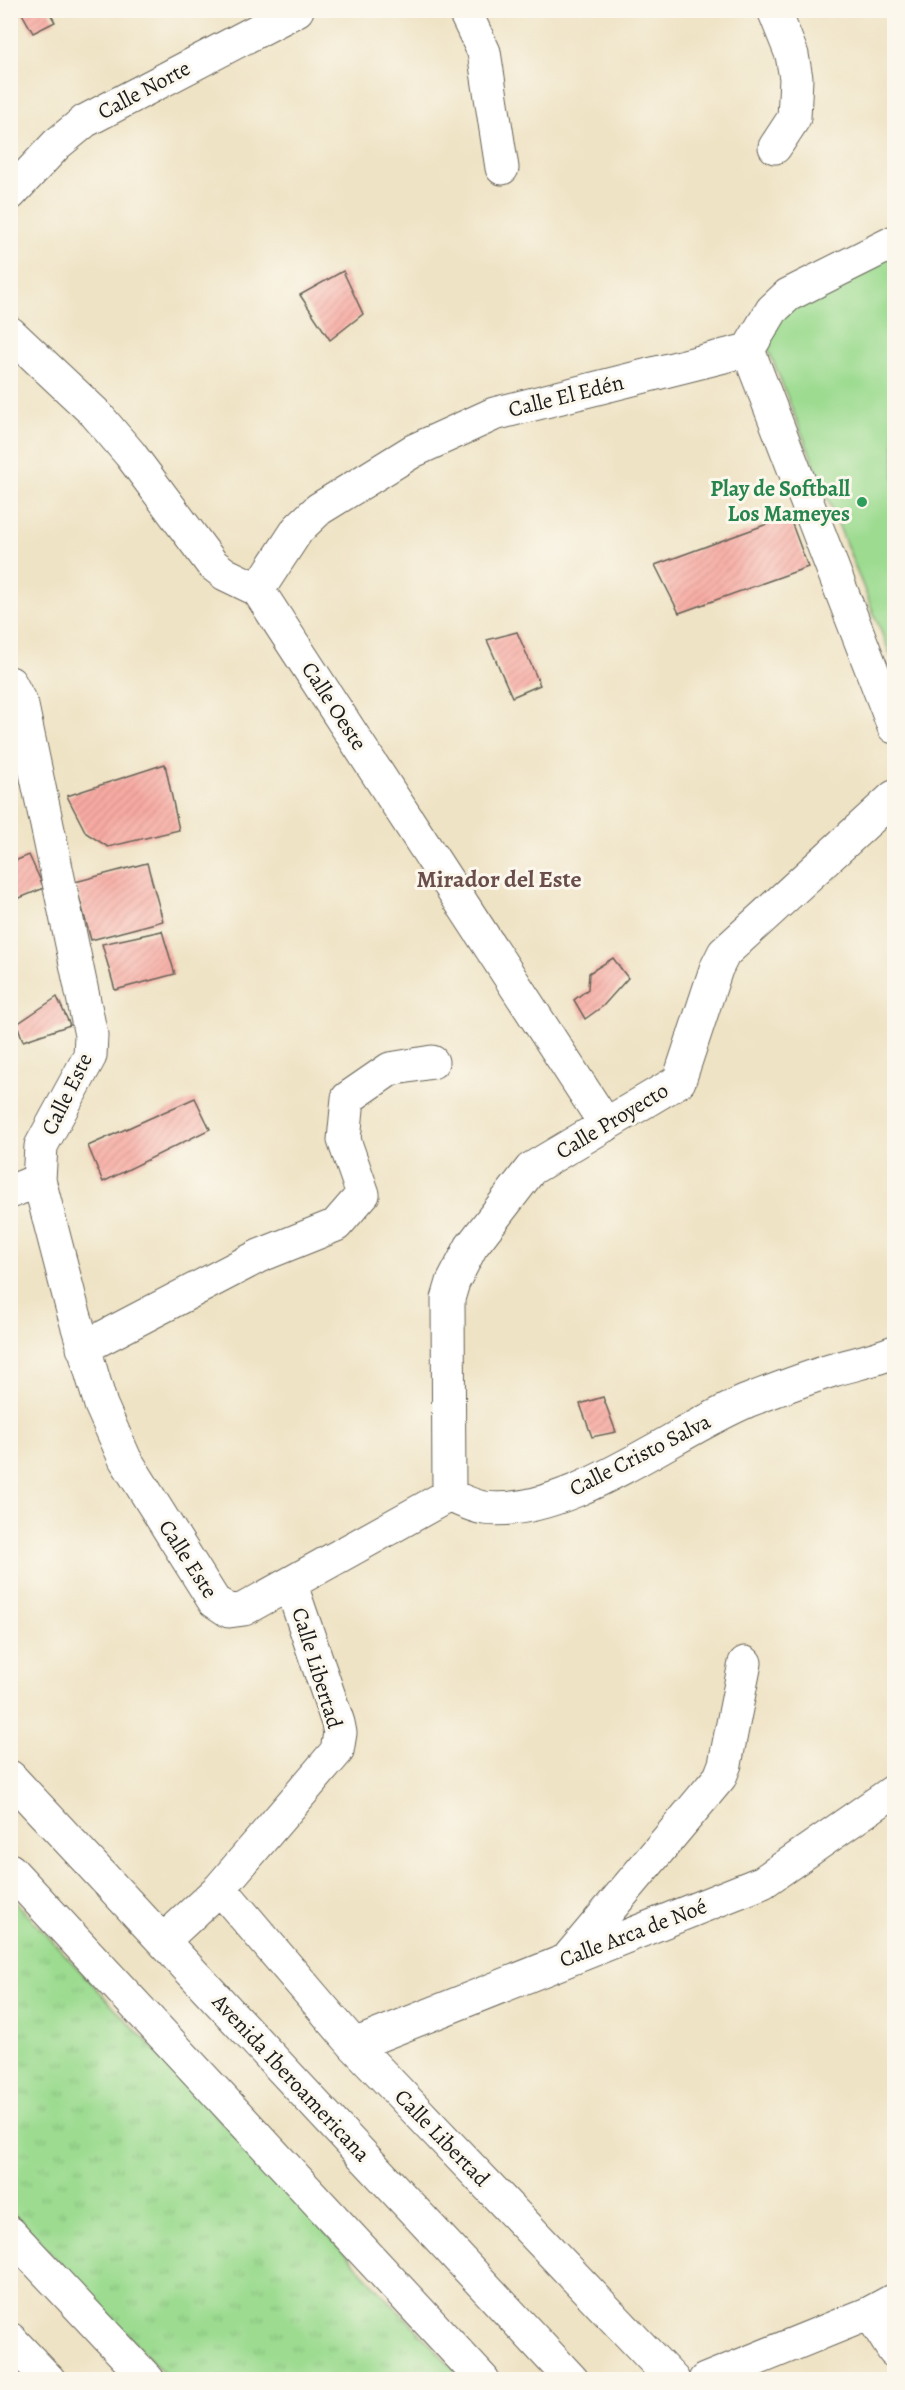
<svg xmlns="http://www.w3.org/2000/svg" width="905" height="2390" viewBox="0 0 905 2390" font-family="Alegreya,serif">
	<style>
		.grass { fill: url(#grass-tufts); stroke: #5c7c56; stroke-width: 1.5 }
		.pitch { fill: #9cdb90; stroke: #5c7c56; stroke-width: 1.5 }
		.building { fill: url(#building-hatch) }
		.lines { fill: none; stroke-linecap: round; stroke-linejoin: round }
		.minor-casing { stroke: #666257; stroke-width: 35 }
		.minor { stroke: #fff; stroke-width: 33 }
		.leisure-dot { fill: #2e9e5b; stroke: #fbf7ec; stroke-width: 2 }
		.labels { text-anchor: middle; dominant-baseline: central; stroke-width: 6; stroke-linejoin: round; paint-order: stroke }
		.street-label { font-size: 22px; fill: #1c1c1c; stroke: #fbf7ec }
		.leisure-label { font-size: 22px; font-weight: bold; fill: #27864d; stroke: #fbf7ec; text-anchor: end }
		.neighbourhood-label { font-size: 24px; font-weight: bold; fill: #694e4b; stroke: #fbf7ec }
	</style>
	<defs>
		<pattern id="grass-tufts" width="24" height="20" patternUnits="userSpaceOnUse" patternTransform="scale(1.5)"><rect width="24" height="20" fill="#9cdb90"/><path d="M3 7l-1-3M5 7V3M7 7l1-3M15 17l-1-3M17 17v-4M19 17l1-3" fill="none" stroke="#86bb7c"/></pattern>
		<pattern id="building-hatch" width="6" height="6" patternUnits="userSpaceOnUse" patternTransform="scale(1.5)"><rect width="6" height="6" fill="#f7aaa2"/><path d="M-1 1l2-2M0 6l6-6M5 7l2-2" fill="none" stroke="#d3928b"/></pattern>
	</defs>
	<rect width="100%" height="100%" fill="#fbf7ec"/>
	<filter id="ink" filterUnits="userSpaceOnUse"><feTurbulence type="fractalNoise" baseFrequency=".0167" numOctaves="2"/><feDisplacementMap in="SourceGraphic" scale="12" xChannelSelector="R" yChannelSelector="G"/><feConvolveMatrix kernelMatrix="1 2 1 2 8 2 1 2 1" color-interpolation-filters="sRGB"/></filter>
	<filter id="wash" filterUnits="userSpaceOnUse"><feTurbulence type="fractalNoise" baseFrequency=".008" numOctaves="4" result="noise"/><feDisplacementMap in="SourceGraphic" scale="24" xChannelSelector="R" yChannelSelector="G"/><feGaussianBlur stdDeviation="1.35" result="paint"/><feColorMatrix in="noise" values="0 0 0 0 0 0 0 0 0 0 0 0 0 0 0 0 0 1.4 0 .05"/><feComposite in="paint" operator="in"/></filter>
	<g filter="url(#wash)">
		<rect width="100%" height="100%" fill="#efe3c5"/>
		<path class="grass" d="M11 1897 463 2379H169L11 2211Z"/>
		<path class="pitch" d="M894 246V664L765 341 792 291Z"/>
		<g id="blocks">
			<path class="building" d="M20 10H48L55 22 33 33Z
				M343 271 363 314 330 340 300 295Z
				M789 516 808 567 679 613 655 565Z
				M517 632 540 685 512 697 487 640Z
				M165 764 179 830 108 847 86 833 67 796Z
				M29 855 44 888 10 902V863Z
				M147 863 163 921 91 940 75 882Z
				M162 931 175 974 115 990 102 944Z
				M613 958 628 978 603 1006 585 1019 574 1000 588 989 589 973Z
				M57 997 70 1025 23 1041 17 1024Z
				M195 1098 210 1129 103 1182 88 1146Z
				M603 1397 616 1432 592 1437 580 1404Z"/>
		</g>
	</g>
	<g filter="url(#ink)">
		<use href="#blocks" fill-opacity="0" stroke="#666257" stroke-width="1.5"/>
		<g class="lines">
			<defs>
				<path id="minor" d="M464 10 484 52 502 168
					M774 10 792 55 796 78 794 118 775 147
					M10 194 57 144 85 121 297 10
					M10 333 95 413 130 454 212 564 225 574 258 590 606 1125
					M748 350 894 727
					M258 590 298 529 319 509 413 451 494 414 748 350 772 310 788 295 894 242
					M10 683 22 706 91 1035 90 1056 41 1146 39 1180 72 1307 101 1405 125 1459 214 1601 229 1611 244 1609 449 1495C460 1500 472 1506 484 1508 567 1518 671 1433 747 1401 775 1390 804 1379 833 1370 854 1364 874 1360 894 1352
					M10 1192 39 1180
					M83 1348 259 1256 336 1225 363 1194 344 1140 348 1098 390 1069 432 1062
					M449 1495 448 1299 453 1282 471 1247 531 1169 679 1081 716 969 724 953 894 797
					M10 1777 572 2380
					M10 1870 483 2380
					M220 1888 354 2045 673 2380
					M163 1941 220 1888 337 1751 340 1733 338 1723 291 1585
					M570 1956 720 1777 725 1764 745 1663
					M354 2045 763 1882 894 1791
					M10 2233 148 2380
					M870 2313 894 2351
					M10 2339 49 2380
					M705 2380 870 2313 894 2300"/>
			</defs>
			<use href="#minor" class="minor-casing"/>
			<use href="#minor" class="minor"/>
		</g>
	</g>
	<circle class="leisure-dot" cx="862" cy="502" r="6"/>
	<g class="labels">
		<g class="street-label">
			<text transform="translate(144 90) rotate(-28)">Calle Norte</text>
			<text transform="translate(566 396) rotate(-14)">Calle El Edén</text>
			<text transform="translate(334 706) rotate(57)">Calle Oeste</text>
			<text transform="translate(67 1094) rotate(-64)">Calle Este</text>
			<text transform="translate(612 1121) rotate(-31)">Calle Proyecto</text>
			<text transform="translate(640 1455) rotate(-27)">Calle Cristo Salva</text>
			<text transform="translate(188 1559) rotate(57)">Calle Este</text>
			<text transform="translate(317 1668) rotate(73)">Calle Libertad</text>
			<text transform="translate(633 1933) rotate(-21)">Calle Arca de Noé</text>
			<text transform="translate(291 2078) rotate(47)">Avenida Iberoamericana</text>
			<text transform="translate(442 2138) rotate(46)">Calle Libertad</text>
		</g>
		<g class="leisure-label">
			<text x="850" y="489">Play de Softball<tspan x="850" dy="25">Los Mameyes</tspan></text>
		</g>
		<g class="neighbourhood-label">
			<text x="499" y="879">Mirador del Este</text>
		</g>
	</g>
	<rect width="905" height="2390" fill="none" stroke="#fbf7ec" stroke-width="36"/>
</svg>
